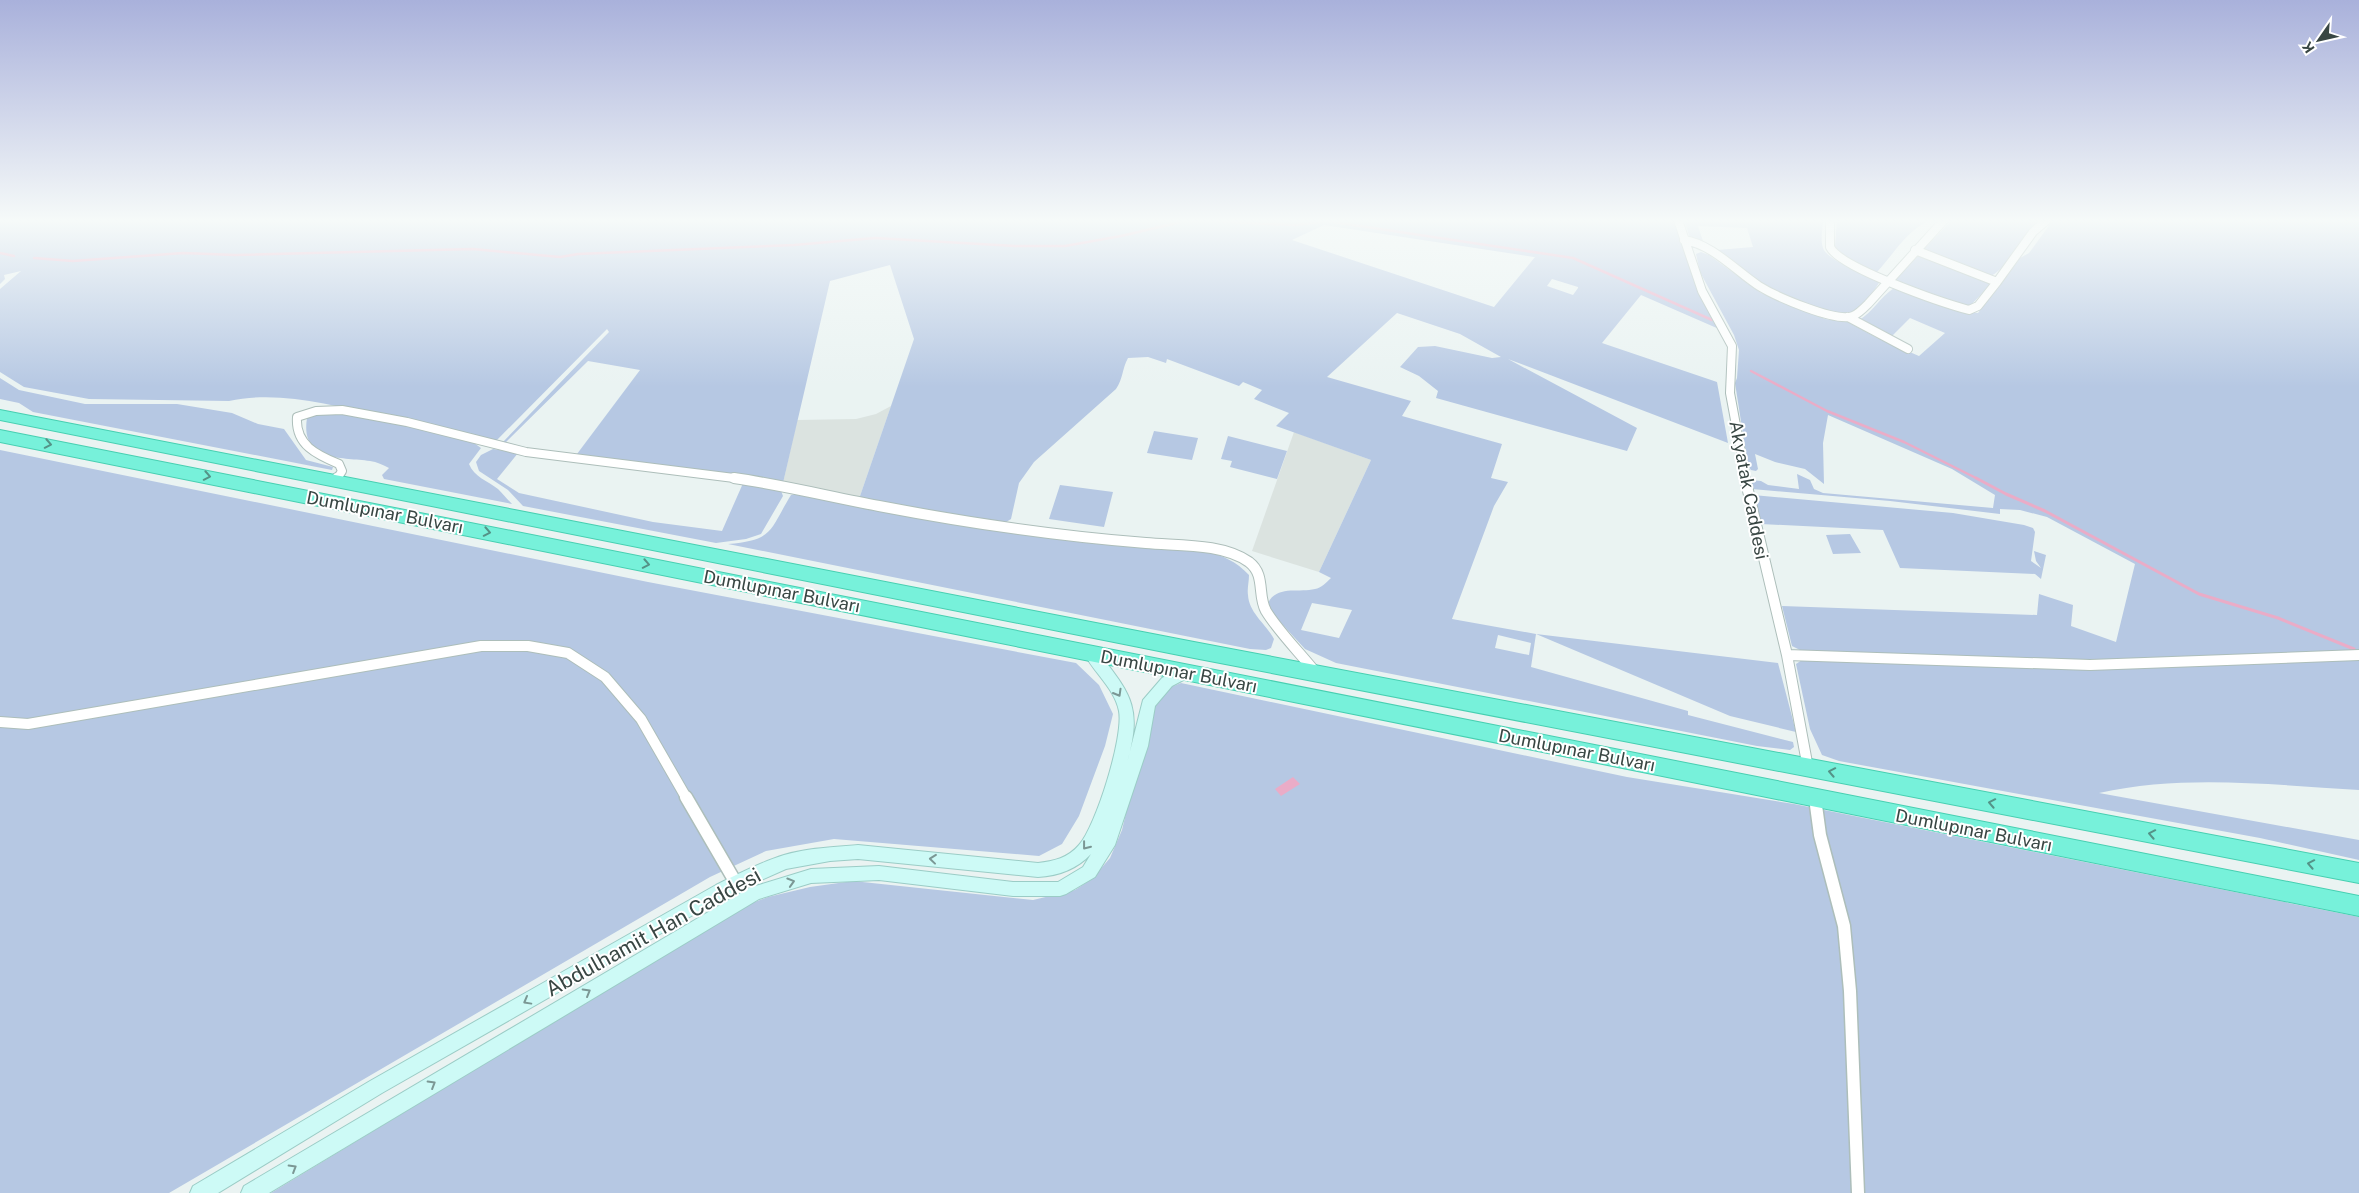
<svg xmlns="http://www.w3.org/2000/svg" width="2359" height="1193" viewBox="0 0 2359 1193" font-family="'Public Sans',sans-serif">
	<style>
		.industrial { fill: #dbe3e0 }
		.green { fill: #b6c8e3; fill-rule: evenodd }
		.water { fill: #eaacc7 }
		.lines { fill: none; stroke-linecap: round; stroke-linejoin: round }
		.stream-far1 { stroke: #eaacc7; stroke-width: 2.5 }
		.stream { stroke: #eaacc7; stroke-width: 3 }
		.street-far2-casing { stroke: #adbeba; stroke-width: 10 }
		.street-far1-casing { stroke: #adbeba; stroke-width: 12 }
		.street-casing { stroke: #adbeba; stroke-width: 15 }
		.secondary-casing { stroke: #9bccc6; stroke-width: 2 }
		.highway-casing { stroke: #47cfb1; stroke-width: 2 }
		.street-far2 { stroke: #fff; stroke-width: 8 }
		.street-far1 { stroke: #fff; stroke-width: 10 }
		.street { stroke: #fff; stroke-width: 12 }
		.secondary { fill: #cdfaf6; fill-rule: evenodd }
		.highway { fill: #77f1da; fill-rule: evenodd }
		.oneway { stroke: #549387 }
		.oneway2 { stroke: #7b9794 }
		.labels { text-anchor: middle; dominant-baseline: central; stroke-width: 4; stroke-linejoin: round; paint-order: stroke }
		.street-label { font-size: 18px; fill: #384643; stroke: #fff }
		.near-street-label { font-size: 21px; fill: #384643; stroke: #fff }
	</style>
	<rect width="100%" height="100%" fill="#eaf3f2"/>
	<path class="industrial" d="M891 406 859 499 783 483 797 420 856 419 876 414Z
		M1294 432 1371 460 1319 572 1252 551Z"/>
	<path class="green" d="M0 220H1673L1709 311 1719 329 1641 295 1602 343 1717 382 1728 443 1508 359 1637 428 1627 451 1436 398 1438 391 1419 376 1400 367 1418 347 1435 346 1492 358 1501 357 1460 334 1397 313 1327 377 1411 401 1402 416 1502 444 1491 478 1508 482 1494 506 1452 619 1536 634 1778 663 1796 732 1730 716 1536 634 1531 667 1688 711V715L1793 742 1794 747 1790 750 1757 746 1336 663 1305 649 1269 610 1268 603C1277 585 1299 593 1315 589 1321 588 1327 582 1331 578L1319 572 1371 460 1276 426 1289 413 1254 399 1262 390 1243 382 1239 386 1167 359 1166 363 1148 357 1128 358C1122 369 1123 379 1116 389L1034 462 1019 483 1011 519 1003 524 859 499 914 339 890 265 830 281 783 483 577 454 640 370 588 361 505 443H502L609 332 607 329 496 441C457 433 419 424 380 416 332 405 278 390 229 401L89 399 24 387 0 372V289L21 271 4 275 5 279 0 284ZM1324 225 1534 257H1535L1494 307 1292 240ZM1552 279 1578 287V288L1573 295 1547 286ZM1312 603 1352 610 1339 638 1301 630ZM1498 635 1531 643 1529 655 1495 648Z
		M1684 220H1823C1823 228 1820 239 1823 248 1827 261 1869 275 1881 280 1874 290 1865 306 1854 312 1833 323 1776 292 1756 281 1742 273 1730 260 1717 250L1753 247 1747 228 1698 226 1703 241 1690 238Z
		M1837 220H1929C1903 235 1897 250 1877 272L1838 254 1835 246Z
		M1952 220H2039C2029 231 2002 274 1990 276L1923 250Z
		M2053 220H2359V649L2354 651 2112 660H2029L1800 650 1792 646 1782 606 2037 615 2039 594 2073 605 2071 626 2116 642 2135 564 2047 517 2020 510 2000 509V514L1890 501 1752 489 1749 482 1751 480 1761 481 1768 485 1799 489 1797 474 1810 480 1814 489 1823 493 1993 508 1995 495 1952 469 1828 415 1823 443 1824 484 1805 469 1775 462 1755 454 1758 469 1756 471 1751 470 1748 466 1735 383 1737 378 1739 350 1734 335 1700 272 1696 254 1701 252 1709 255 1761 293 1825 319 1848 322 1877 338 1919 356 1945 333 1910 318 1891 337 1859 320C1873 312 1880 297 1894 288L1956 310 1978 313 2020 258 2029 253Z
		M1919 255 1992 283 1969 307H1963L1895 280Z
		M0 378 19 390 85 404H177L232 413 258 424 284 429 306 460 333 467 332 470 33 412 19 403 0 399Z
		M312 414H350L401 423 474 443 481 448 469 464C474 477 488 481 498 489 503 494 507 499 512 504L384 479 382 475 389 468C383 465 377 462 370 461 341 457 300 462 307 418Z
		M1154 431 1198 438 1192 460 1147 453Z
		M1228 436 1287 451 1277 479 1230 467 1232 461 1221 459Z
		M493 449 518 453 497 479 519 493 653 522 722 531 744 481 780 488 783 496 761 534 746 539 716 543 523 506 508 490 479 471 476 462 481 455Z
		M0 450 648 582 1076 663 1099 685 1113 714 1105 746 1079 816 1062 844 1039 856 834 839 766 851 710 877 169 1193H0Z
		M1060 485 1113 492 1104 527 1049 519Z
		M796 494 1079 542 1206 551C1223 556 1236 561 1249 575 1249 582 1247 589 1248 595 1249 613 1266 624 1274 639L1271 648 1266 650 1250 649 728 544C774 540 769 531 791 495Z
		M1753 495 1953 513 2024 525 2033 528 2035 532 2031 561 2041 568 2036 561 2034 551 2046 555 2041 579 2035 574 1900 568 1883 530 1761 524Z
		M1850 534 1861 553 1833 554 1826 535Z
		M2359 659V790C2272 785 2184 774 2099 793L2359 840V860L2260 838 1839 761 1822 755 1810 729 1796 664 1802 660 2053 668Z
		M1181 683 1627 777 1794 804 2359 917V1193H271L744 906 768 897 810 887 853 881 1033 900 1075 890 1092 879 1110 858 1122 830 1152 703 1164 690Z"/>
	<path class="water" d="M1293 777 1300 784 1281 796 1275 789Z"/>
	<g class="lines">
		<path class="stream-far1" d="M0 253 14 256
			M34 258 73 261 183 253 235 255 473 249 560 257 578 254 794 245 875 238 1015 246H1065L1121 236 1189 220 1295 225 1327 221 1573 258 1712 320
			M1751 371 1827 411 1904 442 1978 479"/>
		<path class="stream" d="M1976 478 2006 494 2045 511 2199 594 2278 618 2354 649"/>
		<defs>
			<path id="street-far2" d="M1678 220 1702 291 1732 346 1730 393 1746 479
				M1830 220V247C1840 268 1943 303 1969 310L1978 306 1997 282 1915 250
				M1684 240C1712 244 1736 271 1759 286 1775 296 1836 323 1853 316 1858 314 1864 308 1868 304L1944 220
				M1997 282 2033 232 2047 220
				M1848 317 1908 349
				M337 479 342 471 339 464C317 455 295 445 297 417L316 411 342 410 407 422 526 452 742 479"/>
			<path id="street-far1" d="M734 478C783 485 831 497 879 506 968 523 1056 536 1146 543 1178 546 1222 543 1249 562 1266 575 1257 595 1266 611 1278 631 1301 654 1316 673
				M1745 478 1787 655 1808 768
				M335 481 337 478
				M1787 655 2090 665 2359 655
				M0 722 28 724 481 646H528L568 653 605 677 641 719 687 799"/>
			<path id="street" d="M686 797 736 883
				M1815 798 1820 835 1844 926 1850 991 1858 1193"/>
			<path id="secondary" d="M1091 647 1096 649C1130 694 1143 705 1127 763L1143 700 1162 678 1186 666 1191 668 1193 672 1191 676 1172 686 1155 706 1148 746 1115 845 1095 877 1066 894 1060 896H1013L879 880 811 883 759 899 269 1193H241L244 1186 749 888 811 869 879 866 1013 882H1058L1083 867 1091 854C1077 869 1058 876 1038 877L858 859 830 861 786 869 728 895 382 1093 218 1193H190L193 1186 370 1081 716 885C738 874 761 862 784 855 808 848 834 847 858 845L1038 863C1054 861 1068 858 1079 845 1096 826 1124 736 1119 711 1115 689 1094 673 1084 653L1086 649Z"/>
			<path id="highway" d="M0 410 1194 642 2359 863V883L1194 658 0 420Z
				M0 430 2359 896V916L0 442Z"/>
		</defs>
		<use href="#street-far2" class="street-far2-casing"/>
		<use href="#street-far1" class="street-far1-casing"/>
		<use href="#street" class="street-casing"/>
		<use href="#secondary" class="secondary-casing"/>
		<use href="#highway" class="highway-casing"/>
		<use href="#street-far2" class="street-far2"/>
		<use href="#street-far1" class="street-far1"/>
		<use href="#street" class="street"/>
		<use href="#secondary" class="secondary"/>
		<use href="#highway" class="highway"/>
	</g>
	<defs><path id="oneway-chevron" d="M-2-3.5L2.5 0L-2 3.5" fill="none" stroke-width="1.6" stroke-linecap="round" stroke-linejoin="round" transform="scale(1.25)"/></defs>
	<g class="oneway">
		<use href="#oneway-chevron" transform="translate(48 444) rotate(11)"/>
		<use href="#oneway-chevron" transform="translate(207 476) rotate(11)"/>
		<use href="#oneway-chevron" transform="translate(487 532) rotate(11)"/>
		<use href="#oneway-chevron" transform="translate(646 564) rotate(11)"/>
		<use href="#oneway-chevron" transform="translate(1832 772) rotate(-169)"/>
		<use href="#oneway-chevron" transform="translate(1992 803) rotate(-169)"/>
		<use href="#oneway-chevron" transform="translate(2152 834) rotate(-169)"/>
		<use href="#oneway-chevron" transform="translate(2311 864) rotate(-169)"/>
	</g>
	<g class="oneway2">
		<use href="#oneway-chevron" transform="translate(1118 693) rotate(60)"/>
		<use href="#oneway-chevron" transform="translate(1086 846) rotate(128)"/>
		<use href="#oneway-chevron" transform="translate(933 859) rotate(-174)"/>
		<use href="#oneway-chevron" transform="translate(791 882) rotate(-17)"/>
		<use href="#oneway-chevron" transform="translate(587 992) rotate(-30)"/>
		<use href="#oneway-chevron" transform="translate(527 1001) rotate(151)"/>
		<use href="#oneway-chevron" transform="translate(432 1084) rotate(-31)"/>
		<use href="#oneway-chevron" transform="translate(293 1168) rotate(-31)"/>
	</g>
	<linearGradient id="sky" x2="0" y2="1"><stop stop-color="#a9b1db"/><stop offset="0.57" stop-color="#f6faf9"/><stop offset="1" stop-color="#f6faf9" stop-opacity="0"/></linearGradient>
	<rect width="2359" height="387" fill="url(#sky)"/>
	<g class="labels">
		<g class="street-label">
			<text transform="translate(1749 490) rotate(79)">Akyatak Caddesi</text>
			<text transform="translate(385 512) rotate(11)">Dumlupınar Bulvarı</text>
			<text transform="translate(782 591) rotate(11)">Dumlupınar Bulvarı</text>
			<text transform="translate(1179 671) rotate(11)">Dumlupınar Bulvarı</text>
			<text transform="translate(1577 750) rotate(11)">Dumlupınar Bulvarı</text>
			<text transform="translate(1974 830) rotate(11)">Dumlupınar Bulvarı</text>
		</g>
		<g class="near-street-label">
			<text transform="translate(653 932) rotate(-29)">Abdulhamit Han Caddesi</text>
		</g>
	</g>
	<g transform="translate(2319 40) rotate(236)" stroke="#ffffff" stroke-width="4" paint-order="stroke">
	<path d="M0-4L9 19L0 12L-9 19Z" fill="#384643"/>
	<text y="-8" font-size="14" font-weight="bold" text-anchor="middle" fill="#384643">K</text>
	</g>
</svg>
